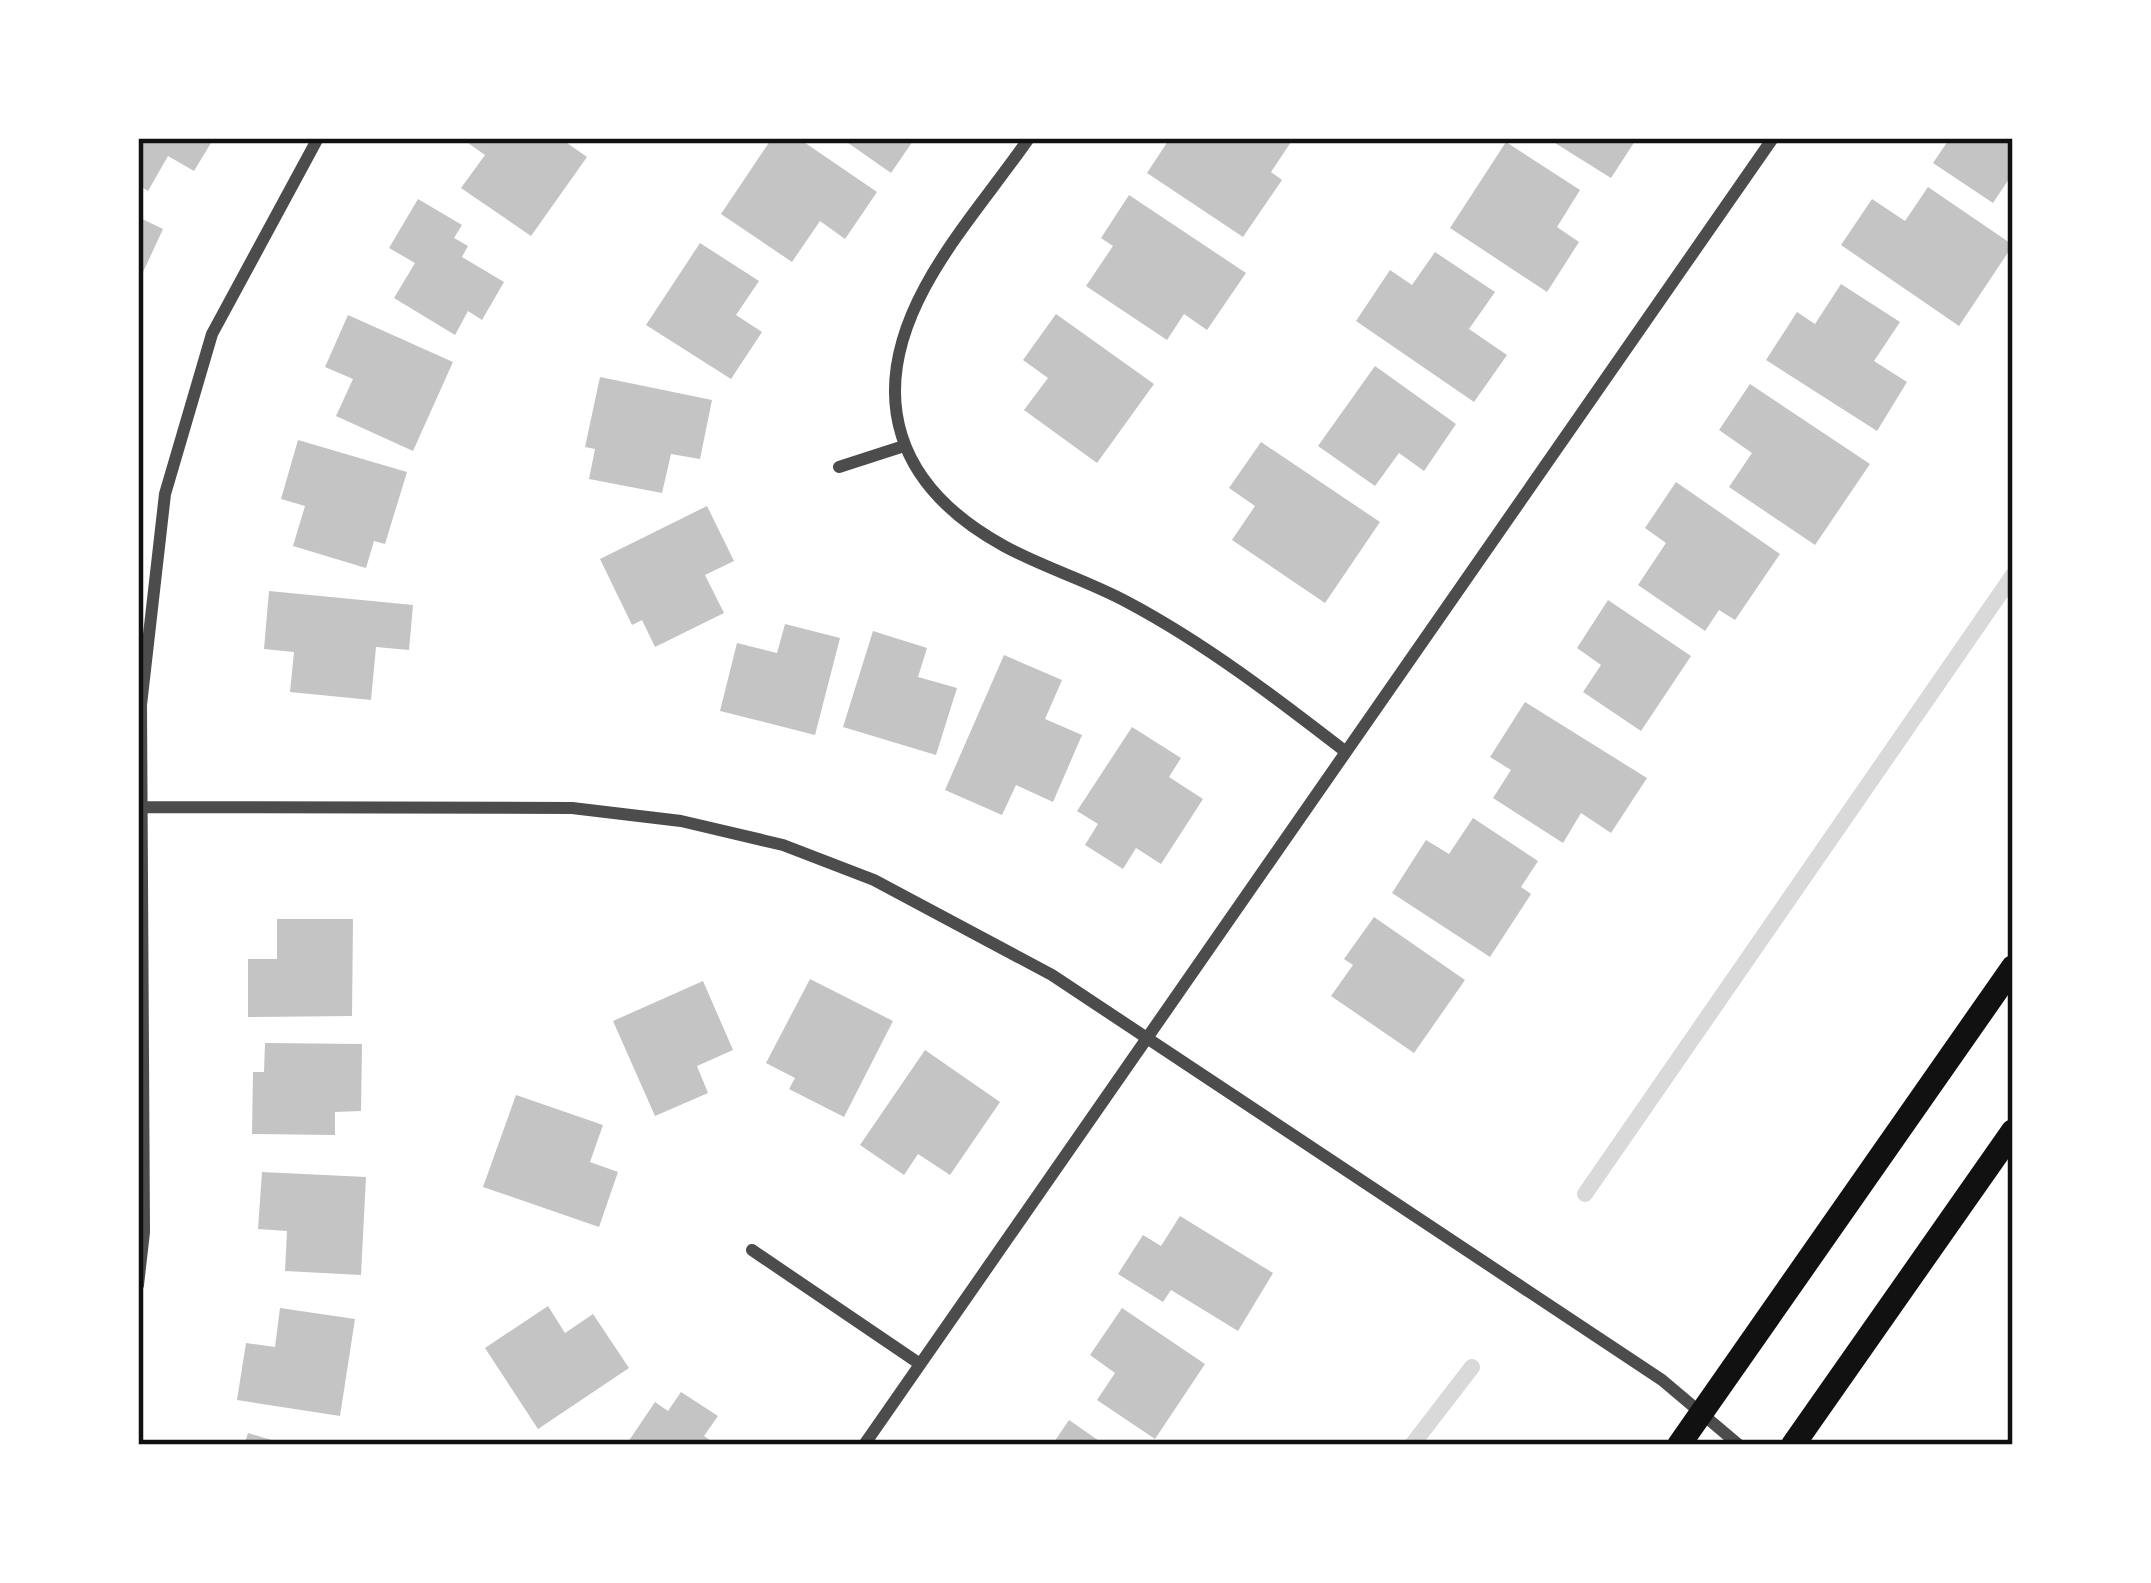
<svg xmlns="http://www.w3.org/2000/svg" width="2151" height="1583" viewBox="0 0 2151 1583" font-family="Overpass,sans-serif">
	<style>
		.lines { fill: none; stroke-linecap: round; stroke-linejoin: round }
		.stream { stroke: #d9d9d9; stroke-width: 16 }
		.building { fill: #c4c4c4 }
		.minor { stroke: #4c4c4c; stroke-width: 12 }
		.secondary { stroke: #111; stroke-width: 24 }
		.neatline { fill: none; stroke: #111; stroke-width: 4.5 }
	</style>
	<rect width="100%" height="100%" fill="#fff"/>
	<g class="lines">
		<path class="stream" d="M1585 1194 2013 575
			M1412 1445 1472 1367"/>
	</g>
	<path class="building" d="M138 138H214L194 171 168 156 148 191 138 185Z
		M461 138H560L587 157 531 236 461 188 485 155Z
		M772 138H798L877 192 845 239 820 221 792 262 721 214Z
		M841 138H915L891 173Z
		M1170 138H1284L1291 142 1271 172 1282 180 1243 237 1147 173Z
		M1547 138H1637L1611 178Z
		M1950 138H2013V173L1993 203 1933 163Z
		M1506 142 1580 190 1557 227 1579 242 1547 292 1450 228Z
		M1928 187 2013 245 1959 326 1841 245 1872 199 1905 221Z
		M1129 195 1246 273 1207 330 1184 314 1167 340 1086 286 1113 246 1101 238Z
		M418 199 462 225 454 238 468 246 462 257 504 282 482 320 468 311 455 335 394 298 415 263 389 248Z
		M138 217 163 229 138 283Z
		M700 243 759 281 736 315 762 332 731 379 646 325Z
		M1435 252 1495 292 1469 329 1507 355 1474 402 1356 321 1390 270 1412 285Z
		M1841 284 1900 322 1874 361 1907 382 1877 431 1766 360 1797 312 1815 324Z
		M1056 314 1154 384 1097 463 1024 410 1048 378 1023 360Z
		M348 315 453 362 413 451 336 416 353 379 325 367Z
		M1375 366 1456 424 1424 471 1399 453 1375 486 1318 446Z
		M600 377 712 400 700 459 671 454 662 493 589 479 595 449 585 447Z
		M1750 384 1870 464 1815 545 1729 487 1752 453 1719 430Z
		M298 440 407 472 385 544 374 541 366 568 293 546 305 506 281 499Z
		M1261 442 1380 522 1325 603 1232 540 1255 506 1229 488Z
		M1676 482 1780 554 1735 620 1719 610 1705 631 1638 585 1666 543 1645 528Z
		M707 506 734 561 705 575 724 613 655 647 642 620 632 625 600 559Z
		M269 591 413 605 409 650 376 647 371 700 290 692 294 652 264 649Z
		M1608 600 1691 656 1641 731 1583 692 1601 665 1577 648Z
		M785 624 840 638 815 735 720 711 737 643 777 653Z
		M873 631 927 648 918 677 957 688 936 755 843 727Z
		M1004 655 1062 680 1045 719 1082 735 1053 802 1016 785 1002 815 945 790Z
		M1525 702 1647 778 1611 833 1581 813 1563 843 1493 798 1511 770 1490 757Z
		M1132 727 1181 758 1169 777 1203 799 1161 864 1136 848 1123 869 1085 845 1098 824 1077 811Z
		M1473 818 1538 861 1521 887 1531 894 1490 957 1392 893 1426 840 1449 854Z
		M1374 917 1465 980 1414 1053 1331 996 1353 965 1344 959Z
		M277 919H353L352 1016 248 1017V959H277Z
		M810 979 893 1021 844 1117 789 1089 795 1078 766 1063Z
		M703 981 733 1050 697 1066 708 1093 655 1116 613 1021Z
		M265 1043 362 1044 361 1111 335 1112V1135L252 1134 253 1072H264Z
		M925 1050 1000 1102 950 1175 918 1154 904 1175 860 1145Z
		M516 1095 603 1125 590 1162 618 1172 599 1227 483 1187Z
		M262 1172 366 1177 361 1275 285 1271 287 1231 258 1229Z
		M1180 1216 1273 1273 1238 1331 1171 1290 1163 1302 1118 1274 1143 1235 1161 1246Z
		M548 1306 565 1333 593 1314 629 1368 538 1429 485 1348Z
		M280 1308 355 1319 340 1416 237 1400 246 1343 275 1347Z
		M1122 1308 1205 1364 1155 1439 1097 1400 1115 1373 1090 1355Z
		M681 1392 718 1416 704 1436 717 1445H626L655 1402 668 1411Z
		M1069 1420 1105 1445H1052Z
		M248 1433 285 1444V1445H244Z"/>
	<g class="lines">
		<path class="minor" d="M1029 138C995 187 953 235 925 287 865 398 897 487 1004 546 1044 568 1089 581 1129 603 1206 644 1276 698 1346 752
			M839 467 904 446
			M138 807 572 808 681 821 783 845 874 880 1052 975 1662 1380 1739 1445
			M752 1250 920 1364
			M138 1285 144 1232 141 705 165 494 212 334 318 138
			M864 1445 1773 138"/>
		<path class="secondary" d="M1679 1445 2013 967
			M1793 1445 2013 1131"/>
	</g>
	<rect width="2151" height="1583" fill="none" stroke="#ffffff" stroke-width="282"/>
	<rect x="141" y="141" width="1869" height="1301" class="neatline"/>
</svg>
